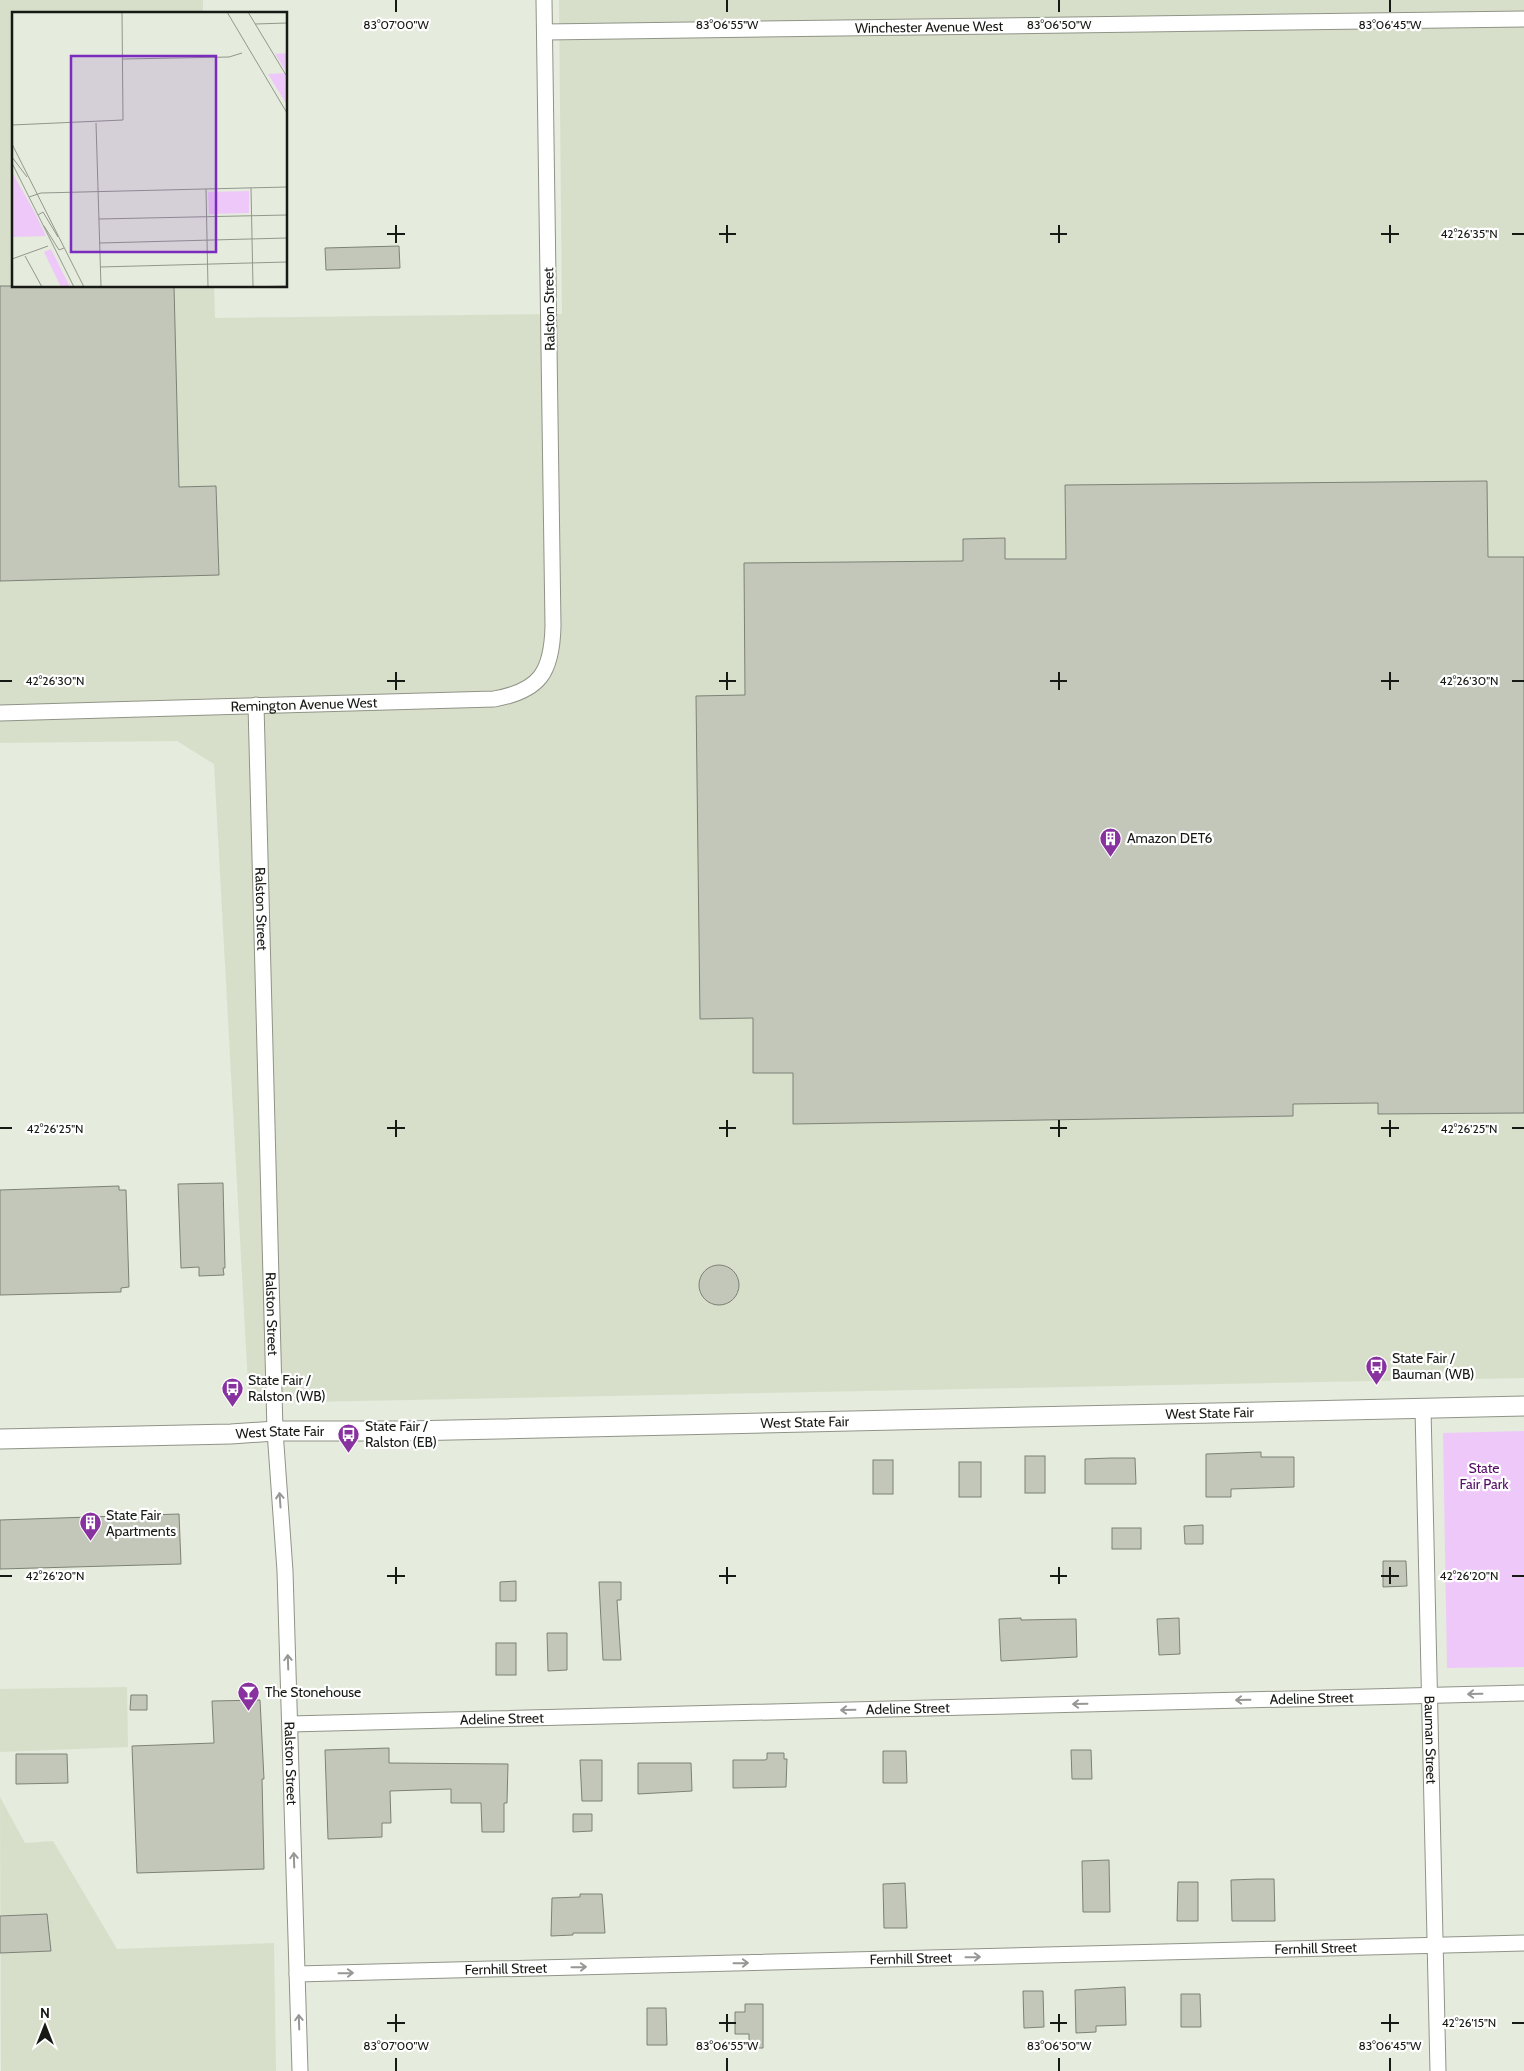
<svg xmlns="http://www.w3.org/2000/svg" width="1524" height="2071" font-family="Cabin,sans-serif">
	<rect width="100%" height="100%" fill="#e5ebdd"/>
	<g fill="#d7dfca">
		<polygon points="0,0 203,0 203,14 14,14 14,286 214,286 215,318 562,314 559,0 1524,0 1524,1378 249,1403 214,764 177,741 0,743"/>
		<polygon points="127,1687 128,1747 0,1752 0,1689"/>
		<polygon points="0,1797 25,1843 53,1841 117,1949 274,1943 276,2071 1,2071"/>
	</g>
	<polygon fill="#efc8fa" points="1524,1431 1524,1667 1447,1668 1443,1433"/>
	<g fill="#c2c7ba" stroke="#7d8276">
		<polygon points="399,246 400,268 326,270 325,248"/>
		<polygon points="0,286 174,286 179,487 216,486 219,575 0,581"/>
		<polygon points="1487,481 1488,557 1524,557 1524,1113 1378,1114 1378,1103 1293,1104 1293,1116 793,1124 793,1073 753,1073 753,1018 700,1019 696,696 745,695 744,563 963,561 963,539 1005,538 1005,559 1066,559 1065,485"/>
		<polygon points="223,1183 225,1268 223,1268 224,1275 199,1276 199,1267 181,1268 178,1184"/>
		<polygon points="119,1186 119,1190 126,1190 129,1287 121,1288 121,1292 0,1295 0,1190"/>
		<circle cx="719" cy="1285" r="20"/>
		<polygon points="1261,1452 1261,1457 1294,1457 1294,1487 1231,1489 1231,1497 1206,1497 1206,1454"/>
		<rect x="1025" y="1456" width="20" height="37"/>
		<polygon points="1111,1458 1135,1458 1136,1484 1085,1484 1085,1459"/>
		<rect x="873" y="1460" width="20" height="34"/>
		<rect x="959" y="1462" width="22" height="35"/>
		<polygon points="179,1514 181,1564 0,1569 0,1520"/>
		<polygon points="1203,1525 1203,1544 1185,1544 1184,1526"/>
		<rect x="1112" y="1528" width="29" height="21"/>
		<polygon points="1383,1561 1406,1561 1407,1586 1383,1587"/>
		<polygon points="516,1581 516,1601 500,1601 500,1582"/>
		<polygon points="599,1582 621,1582 621,1600 617,1600 621,1660 603,1660"/>
		<polygon points="1021,1618 1021,1620 1076,1619 1077,1657 1001,1661 999,1619"/>
		<polygon points="1179,1618 1180,1654 1159,1655 1157,1619"/>
		<polygon points="547,1633 567,1633 567,1670 548,1671"/>
		<rect x="496" y="1643" width="20" height="32"/>
		<polygon points="131,1695 147,1695 147,1710 130,1710"/>
		<polygon points="260,1700 264,1779 262,1779 264,1869 137,1873 132,1746 214,1743 212,1701"/>
		<polygon points="389,1748 389,1763 508,1764 507,1803 504,1803 504,1832 482,1832 481,1803 451,1803 451,1789 390,1791 391,1823 382,1823 382,1837 328,1839 325,1750"/>
		<polygon points="1071,1750 1091,1750 1092,1779 1072,1779"/>
		<polygon points="883,1751 906,1751 907,1783 883,1783"/>
		<polygon points="767,1753 784,1753 784,1759 787,1759 786,1787 733,1788 733,1760 765,1760 767,1759"/>
		<polygon points="16,1754 67,1754 68,1783 16,1784"/>
		<polygon points="580,1760 602,1760 602,1801 582,1801"/>
		<polygon points="638,1763 691,1763 692,1791 638,1794"/>
		<polygon points="573,1814 592,1814 592,1831 573,1832"/>
		<polygon points="1109,1860 1110,1912 1083,1912 1082,1861"/>
		<polygon points="1258,1879 1274,1879 1275,1921 1232,1921 1231,1880"/>
		<polygon points="1178,1882 1198,1882 1198,1921 1177,1921"/>
		<polygon points="905,1883 907,1928 884,1928 883,1884"/>
		<polygon points="580,1894 602,1894 605,1933 573,1933 573,1935 551,1936 552,1898 580,1897"/>
		<polygon points="47,1914 51,1951 0,1953 0,1916"/>
		<polygon points="1125,1987 1126,2025 1096,2026 1096,2032 1076,2033 1075,1990"/>
		<polygon points="1023,1991 1043,1991 1044,2027 1024,2028"/>
		<polygon points="1181,1994 1200,1994 1201,2027 1181,2027"/>
		<polygon points="745,2004 763,2004 763,2048 749,2048 749,2034 735,2034 735,2012 745,2012"/>
		<polygon points="647,2008 666,2008 667,2045 647,2045"/>
	</g>
	<g fill="none" stroke-linecap="round" stroke-linejoin="round">
		<defs>
			<g id="minor">
				<path id="s1" d="M545,32L1524,19"/>
				<path id="s2" d="M256,705L275,1431L285,1571L300,2071"/>
				<path id="s3" d="M0,713L494,699C540,691 552,672 553,626L544,0"/>
				<path id="s4" d="M1423,1409L1438,2071"/>
				<path id="s5" d="M290,1724L1524,1693"/>
				<path id="s6" d="M297,1974L1524,1943"/>
			</g>
			<g id="tertiary">
				<path id="s7" d="M0,1439L231,1434L275,1431H406L1524,1406"/>
			</g>
		</defs>
		<use href="#minor" stroke="#8f9487" stroke-width="17"/>
		<use href="#tertiary" stroke="#8f9487" stroke-width="21"/>
		<use href="#minor" stroke="#fff" stroke-width="15"/>
		<use href="#tertiary" stroke="#fff" stroke-width="19"/>
	</g>
	<defs><path id="oneway-shaft" d="M-6 0H5M1.5-3L5.5 0L1.5 3" fill="none" stroke-width="1.6" stroke-linecap="round" stroke-linejoin="round" transform="scale(1.25)"/></defs>
	<g stroke="#979895">
		<use href="#oneway-shaft" transform="translate(280 1500) rotate(-94)"/>
		<use href="#oneway-shaft" transform="translate(288 1662) rotate(-92)"/>
		<use href="#oneway-shaft" transform="translate(1475 1694) rotate(179)"/>
		<use href="#oneway-shaft" transform="translate(1243 1700) rotate(179)"/>
		<use href="#oneway-shaft" transform="translate(1080 1704) rotate(179)"/>
		<use href="#oneway-shaft" transform="translate(848 1710) rotate(179)"/>
		<use href="#oneway-shaft" transform="translate(294 1860) rotate(-92)"/>
		<use href="#oneway-shaft" transform="translate(973 1957) rotate(-1)"/>
		<use href="#oneway-shaft" transform="translate(741 1963) rotate(-1)"/>
		<use href="#oneway-shaft" transform="translate(579 1967) rotate(-1)"/>
		<use href="#oneway-shaft" transform="translate(346 1973) rotate(-1)"/>
		<use href="#oneway-shaft" transform="translate(299 2022) rotate(-92)"/>
	</g>
	<path fill="none" stroke="#171914" stroke-width="2" d="M396,0V12M727,0V12M1059,0V12M1390,0V12M396,225V243M727,225V243M1059,225V243M1390,225V243M387,234H405M719,234H736M1050,234H1067M1381,234H1399M1512,234H1524M396,672V690M727,672V690M1059,672V690M1390,672V690M0,681H12M387,681H405M719,681H736M1050,681H1067M1381,681H1399M1512,681H1524M396,1120V1137M727,1120V1137M1059,1120V1137M1390,1120V1137M0,1128H12M387,1128H405M719,1128H736M1050,1128H1067M1381,1128H1399M1512,1128H1524M396,1567V1584M727,1567V1584M1059,1567V1584M1390,1567V1584M0,1576H12M387,1576H405M719,1576H736M1050,1576H1067M1381,1576H1399M1512,1576H1524M396,2014V2032M727,2014V2032M1059,2014V2032M1390,2014V2032M387,2023H405M719,2023H736M1050,2023H1067M1381,2023H1399M1512,2023H1524M396,2058V2071M727,2058V2071M1059,2058V2071M1390,2058V2071"/>
	<defs>
		<symbol id="building-pin" viewBox="-11 -11 22 30"><path d="M0 17L-7.5 6A9.5 9.5 0 1 1 7.5 6Z" fill="#8832a0" stroke="#fff"/><path d="M-4-6H4V6H1V3H-1V6H-4ZM-2.5-4.3h1.7v1.8h-1.7ZM.8-4.3h1.7v1.8H.8ZM-2.5-1h1.7V.8h-1.7ZM.8-1h1.7V.8H.8Z" fill="#fff"/></symbol>
		<symbol id="bus-pin" viewBox="-11 -11 22 30"><path d="M0 17L-7.5 6A9.5 9.5 0 1 1 7.5 6Z" fill="#8832a0" stroke="#fff"/><path d="M-5-6H5V4H4V6H2V4H-2V6H-4V4H-5ZM-3.5-4V0h7V-4ZM-3.5 1.2v1.5H-2V1.2ZM2 1.2v1.5H3.5V1.2Z" fill="#fff"/></symbol>
		<symbol id="bar-pin" viewBox="-11 -11 22 30"><path d="M0 17L-7.5 6A9.5 9.5 0 1 1 7.5 6Z" fill="#8832a0" stroke="#fff"/><path d="M-6-5H6L.8 .8V4.5H3.5V6h-7V4.5H-.8V.8Z" fill="#fff"/></symbol>
	</defs>
	<g fill-rule="evenodd">
		<use href="#building-pin" x="1098" y="826" width="25" height="34"/>
		<use href="#bus-pin" x="1364" y="1354" width="25" height="34"/>
		<use href="#bus-pin" x="220" y="1376" width="25" height="34"/>
		<use href="#bus-pin" x="336" y="1422" width="25" height="34"/>
		<use href="#building-pin" x="78" y="1510" width="25" height="34"/>
		<use href="#bar-pin" x="236" y="1680" width="25" height="34"/>
	</g>
	<g text-anchor="middle" dominant-baseline="central" stroke-width="4.5" stroke-linejoin="round" paint-order="stroke">
		<g font-size="14" fill="#171914" stroke="#fff">
			<text stroke="none"><textPath href="#s1" startOffset="384">Winchester Avenue West</textPath></text>
			<text transform="translate(549 309) rotate(-91)">Ralston Street</text>
			<text stroke="none"><textPath href="#s3" startOffset="304">Remington Avenue West</textPath></text>
			<text stroke="none"><textPath href="#s2" startOffset="204">Ralston Street</textPath></text>
			<text stroke="none"><textPath href="#s2" startOffset="609">Ralston Street</textPath></text>
			<text stroke="none"><textPath href="#s7" startOffset="1210">West State Fair</textPath></text>
			<text stroke="none"><textPath href="#s7" startOffset="805">West State Fair</textPath></text>
			<text stroke="none"><textPath href="#s7" startOffset="280">West State Fair</textPath></text>
			<text stroke="none"><textPath href="#s5" startOffset="1022">Adeline Street</textPath></text>
			<text stroke="none"><textPath href="#s5" startOffset="618">Adeline Street</textPath></text>
			<text stroke="none"><textPath href="#s5" startOffset="212">Adeline Street</textPath></text>
			<text stroke="none"><textPath href="#s4" startOffset="331">Bauman Street</textPath></text>
			<text stroke="none"><textPath href="#s2" startOffset="1059">Ralston Street</textPath></text>
			<text stroke="none"><textPath href="#s6" startOffset="1019">Fernhill Street</textPath></text>
			<text stroke="none"><textPath href="#s6" startOffset="614">Fernhill Street</textPath></text>
			<text stroke="none"><textPath href="#s6" startOffset="209">Fernhill Street</textPath></text>
		</g>
		<g font-size="14" fill="#171914" stroke="#fff" text-anchor="start">
			<text x="1127" y="838">Amazon DET6</text>
			<text x="1392" y="1358">State Fair /<tspan x="1392" dy="16">Bauman (WB)</tspan></text>
			<text x="248" y="1380">State Fair /<tspan x="248" dy="16">Ralston (WB)</tspan></text>
			<text x="365" y="1426">State Fair /<tspan x="365" dy="16">Ralston (EB)</tspan></text>
			<text x="106" y="1515">State Fair<tspan x="106" dy="16">Apartments</tspan></text>
			<text x="265" y="1692">The Stonehouse</text>
		</g>
		<g font-size="14" fill="#540c65" stroke="#fff">
			<text x="1484" y="1468">State<tspan x="1484" dy="16">Fair Park</tspan></text>
		</g>
	</g>
	<g transform="translate(12 12)">
		<rect width="275" height="275" fill="#e5ebdd"/>
		<path d="M275,41V93L256,62L275,61L263,42ZM0,160L23,201L34,224L0,225ZM237,179V201L197,202L196,180ZM39,237L58,275H49L32,240Z" fill="#efc8fa"/>
		<path fill="none" stroke="#93978d" stroke-width="1" d="M215,0L275,101M236,0L274,63M243,12L275,11M111,47L217,45L230,41M84,111L89,275M0,113L111,108L110,0M0,132L72,275M0,145L15,165M0,151L62,275M239,176L241,275M194,177L196,275M17,185L29,181L275,175M26,203L31,200L46,225M87,207L275,203M32,214L47,238L52,236M88,231L275,226M13,244L30,275M0,247L36,234M88,255L275,250M237,275L275,274"/>
		<path fill="#7b2cbf" fill-opacity="0.15" stroke="#7b2cbf" stroke-width="2.5" d="M59,44H204V240H59Z"/>
		<rect width="275" height="275" fill="none" stroke="#171914" stroke-width="2.5"/>
	</g>
	<g font-size="12" text-anchor="middle" fill="#171914" stroke="#fff" stroke-width="4.5" stroke-linejoin="round" paint-order="stroke">
		<text x="396" y="29">83°07'00"W</text>
		<text x="727" y="29">83°06'55"W</text>
		<text x="1059" y="29">83°06'50"W</text>
		<text x="1390" y="29">83°06'45"W</text>
		<text x="1469" y="238">42°26'35"N</text>
		<text x="55" y="685">42°26'30"N</text>
		<text x="1469" y="685">42°26'30"N</text>
		<text x="55" y="1133">42°26'25"N</text>
		<text x="1469" y="1133">42°26'25"N</text>
		<text x="55" y="1580">42°26'20"N</text>
		<text x="1469" y="1580">42°26'20"N</text>
		<text x="1469" y="2027">42°26'15"N</text>
		<text x="396" y="2050">83°07'00"W</text>
		<text x="727" y="2050">83°06'55"W</text>
		<text x="1059" y="2050">83°06'50"W</text>
		<text x="1390" y="2050">83°06'45"W</text>
	</g>
	<g transform="translate(45 2026)" stroke="#ffffff" stroke-width="4" paint-order="stroke">
	<path d="M0-4L9 19L0 12L-9 19Z" fill="#171914"/>
	<text y="-8" font-size="14" font-weight="bold" text-anchor="middle" fill="#171914">N</text>
	</g>
</svg>
